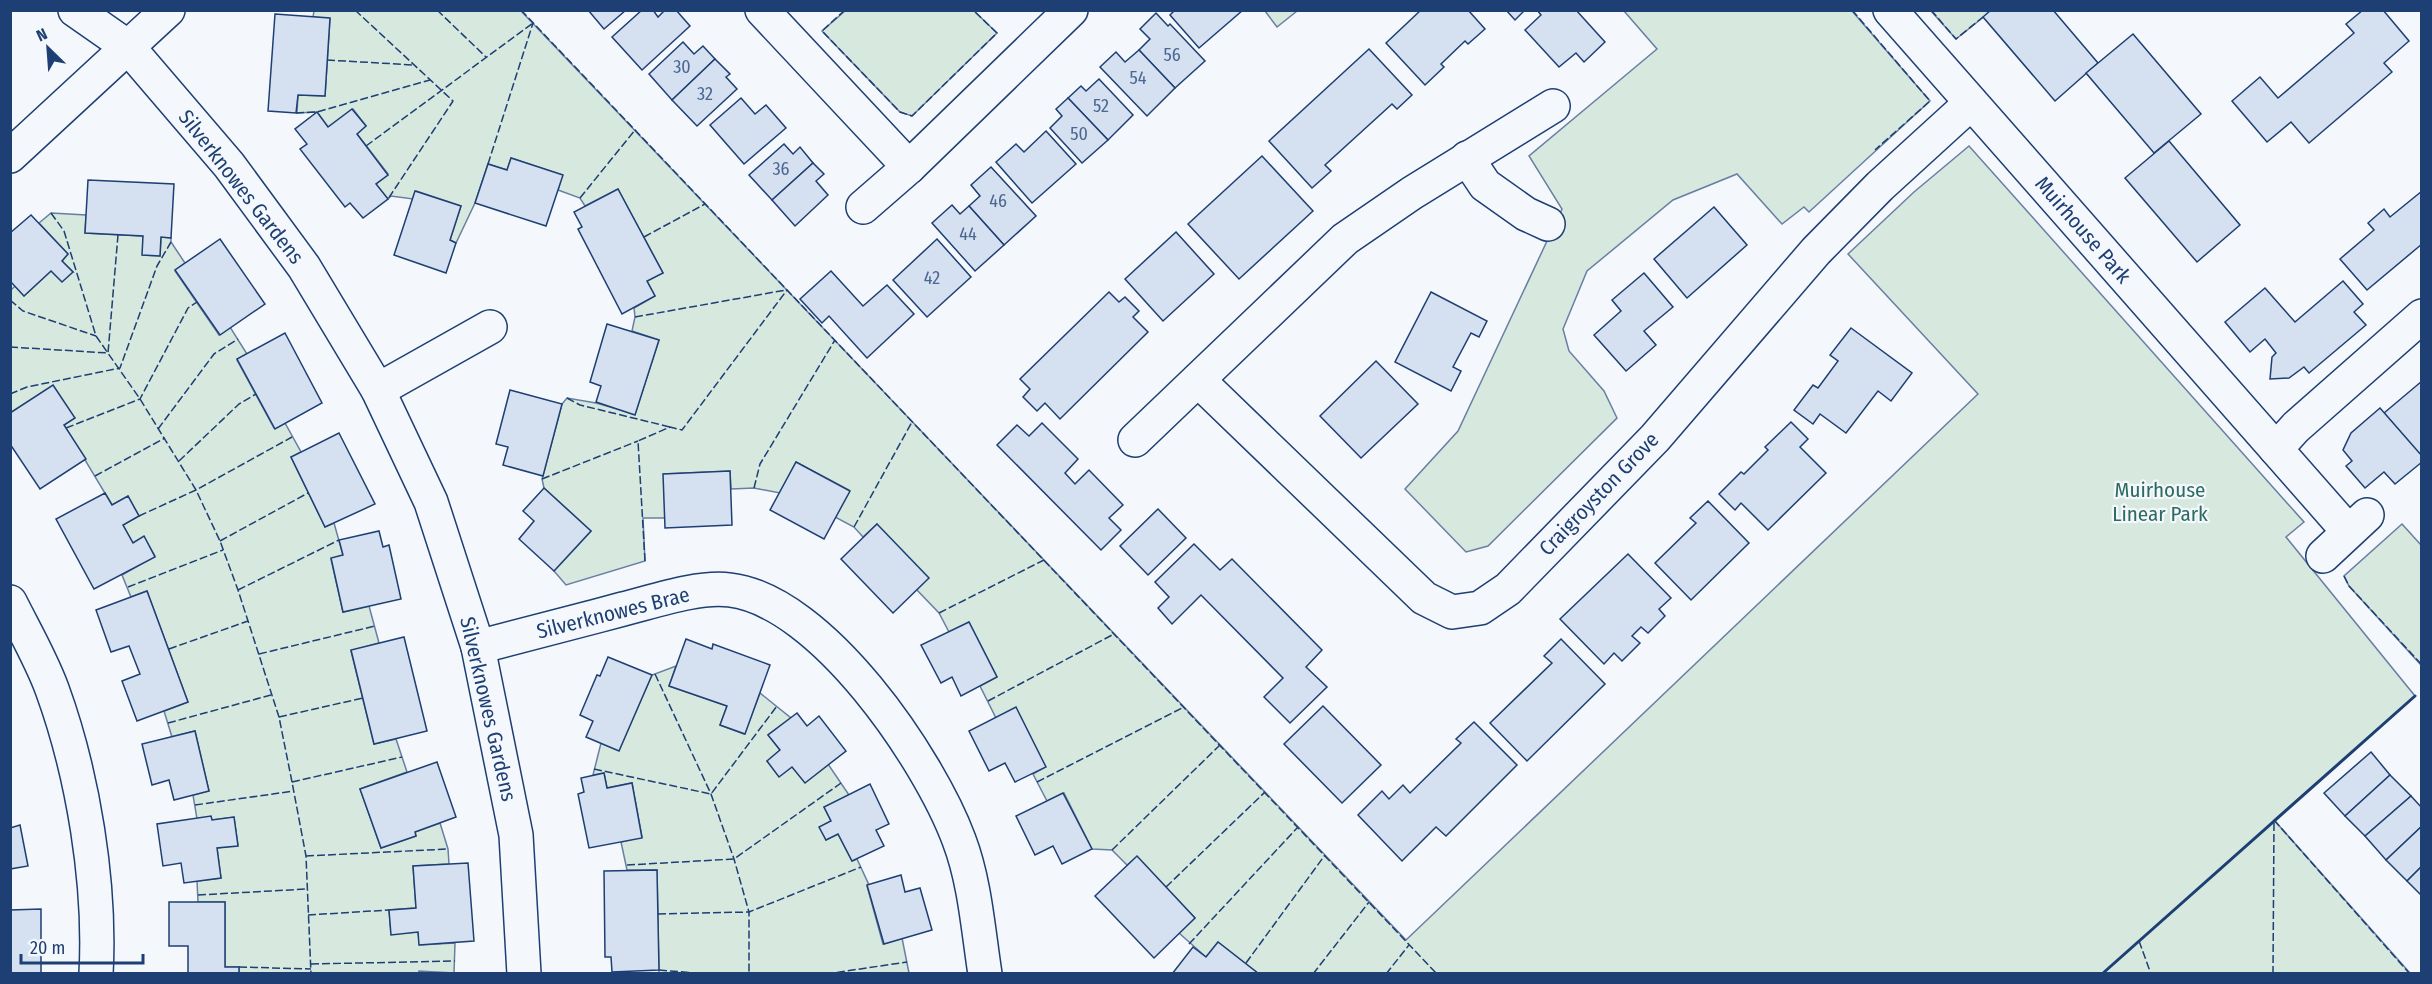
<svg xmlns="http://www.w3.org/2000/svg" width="2432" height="984" font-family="'Fira Sans Condensed',sans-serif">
	<rect width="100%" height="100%" fill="#f4f7fb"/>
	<g fill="#d7e8df" stroke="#687fa3" stroke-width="1.5">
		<polygon points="973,10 997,33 912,116 900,112 822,31 845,11"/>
		<polygon points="314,11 521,11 1406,940 1978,394 1848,254 1914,192 1969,146 2304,522 2286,537 2415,696 2274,820 2410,973 1259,974 1218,942 1206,957 1179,933 1195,918 1137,857 1127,865 1112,850 1092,849 1064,793 1047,801 1033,774 1045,767 996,718 980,686 997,677 969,622 949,632 939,613 917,590 877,524 863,537 854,527 835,517 849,490 796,462 780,493 754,488 731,489 730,471 664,474 665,518 643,518 645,561 566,585 554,571 591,531 544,488 542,479 562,404 567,398 596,403 635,414 659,340 632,331 635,317 634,308 655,296 647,281 663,273 618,189 585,206 580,198 558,190 562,175 511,158 507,170 488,164 475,203 456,243 450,240 461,206 416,191 413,199 391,196 388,199 376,184 388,174 357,134 366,126 353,109 328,127 317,112 297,113 298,95 325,96 330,19 313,17"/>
		<polygon points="1265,11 1297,11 1277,27"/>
		<polygon points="1624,11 1852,11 1930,101 1809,212 1804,207 1782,224 1737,174 1673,200 1587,271 1563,329 1569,351 1604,391 1617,418 1488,546 1466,552 1405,489 1458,431 1562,209 1529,156 1657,49"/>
		<polygon points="1931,11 1991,11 1956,39"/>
		<polygon points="51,213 86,215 85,233 143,236 143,255 160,256 161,237 171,238 171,242 185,263 175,271 219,335 230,327 247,354 237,360 274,428 285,423 301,452 291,457 325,527 334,523 343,555 331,559 343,612 369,606 379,643 351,651 374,744 396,739 407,772 360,789 381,848 416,836 415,832 440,823 448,849 449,864 413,866 416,908 389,910 391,934 418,932 420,945 455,943 454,973 419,971 418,974 239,974 239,967 225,967 225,902 198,902 197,881 221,878 217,848 238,845 234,817 212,820 211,817 197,819 193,795 209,791 195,731 172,737 164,711 188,702 147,591 131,597 122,575 155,556 144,537 133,543 123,525 139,516 128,496 112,505 64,425 74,418 11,413 11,290 15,286 24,296 51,271 73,272 62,261 68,254 39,223"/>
		<polygon points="2402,524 2421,545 2421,665 2349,586 2344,576"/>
		<polygon points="676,666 669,686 727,706 720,725 744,734 760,693 791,718 768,735 780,750 767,761 779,776 792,767 828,764 849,795 824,807 831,821 820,827 826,840 838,834 852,861 857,859 869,885 867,886 883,944 902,938 909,973 659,973 657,870 627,870 621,842 642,837 632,783 607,788 604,773 593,775 601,743 619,750 652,675"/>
	</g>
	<g fill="#d5e0f0" stroke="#1d3f73" stroke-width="1.5">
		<polygon points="588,10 626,10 604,29"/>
		<polygon points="642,10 653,10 658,17 665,10 676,10 690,26 642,70 612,37"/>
		<polygon points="1175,10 1243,10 1199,48 1170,15"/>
		<polygon points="1421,10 1468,10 1485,29 1468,44 1465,41 1441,64 1444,67 1425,85 1386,43"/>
		<polygon points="1506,10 1525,10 1515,20"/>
		<polygon points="1537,10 1576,10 1605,42 1584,62 1576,53 1559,67 1525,30 1541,15"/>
		<polygon points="1991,10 2053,10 2098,63 2055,101 1983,17"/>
		<polygon points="2363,10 2383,10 2409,41 2384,63 2392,72 2309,143 2291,122 2267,142 2232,101 2260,77 2278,98 2354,33 2346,24"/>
		<polygon points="1156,13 1168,26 1170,24 1205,61 1175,88 1139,50 1150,39 1140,29"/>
		<polygon points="275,14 330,18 325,96 298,95 296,113 268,111"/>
		<polygon points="2133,34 2201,114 2154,153 2086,73"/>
		<polygon points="683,42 694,54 703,46 715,59 672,100 649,74"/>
		<polygon points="1369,49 1412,95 1397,109 1392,104 1325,165 1331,171 1312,188 1269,141"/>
		<polygon points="1139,50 1175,88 1147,116 1100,67 1116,52 1125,62"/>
		<polygon points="715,59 730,74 726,77 737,89 697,126 672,100"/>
		<polygon points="1099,79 1133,115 1108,140 1068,98 1081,86 1086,91"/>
		<polygon points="741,98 755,114 766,105 786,128 744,164 710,125"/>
		<polygon points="1068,98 1108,140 1082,163 1050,128 1062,116 1056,109"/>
		<polygon points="352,109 366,126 357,134 388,175 376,184 388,199 363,218 350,203 345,207 300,149 307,144 295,129 317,112 328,127"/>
		<polygon points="1046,131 1076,164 1032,203 996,162 1016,144 1024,152"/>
		<polygon points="2169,141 2240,225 2197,262 2125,178"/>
		<polygon points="784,144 793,154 800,147 813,163 772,200 749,175"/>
		<polygon points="1262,156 1313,211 1239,279 1188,224"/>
		<polygon points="511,158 563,175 546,226 475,203 488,164 507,170"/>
		<polygon points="813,163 824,174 816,181 828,195 795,226 772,200"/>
		<polygon points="991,167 1036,216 1004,245 969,206 980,196 971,185"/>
		<polygon points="88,180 174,184 171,238 161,237 160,256 142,255 143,236 85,233"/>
		<polygon points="618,189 663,273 647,281 655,296 622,314 578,229 582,227 574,212"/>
		<polygon points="415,191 461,206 450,240 456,243 446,273 394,255"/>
		<polygon points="2422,191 2422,244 2367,290 2340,259 2374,230 2368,223 2384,209 2390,217"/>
		<polygon points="952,205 960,214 969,206 1004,245 975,271 932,223"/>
		<polygon points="1714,207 1747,245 1687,298 1654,259"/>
		<polygon points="31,215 68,254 62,261 73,272 62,282 51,271 24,296 10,281 10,233"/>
		<polygon points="1176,232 1214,274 1163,321 1125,279"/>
		<polygon points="220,239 265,304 220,335 175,270"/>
		<polygon points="937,239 971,277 927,317 893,280"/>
		<polygon points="831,271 863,306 887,285 914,314 867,358 829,316 822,323 800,299"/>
		<polygon points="1644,273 1673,307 1644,331 1656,345 1626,371 1594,335 1621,311 1612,300"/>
		<polygon points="2343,281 2363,304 2354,312 2366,325 2309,373 2304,367 2289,378 2270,379 2272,357 2276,353 2265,339 2250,352 2225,322 2265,288 2295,322"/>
		<polygon points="1109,292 1119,302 1125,297 1139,311 1133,317 1148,332 1060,419 1045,403 1037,411 1023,397 1030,389 1020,379"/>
		<polygon points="1431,292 1487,321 1479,337 1471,333 1453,367 1461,371 1451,391 1395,362"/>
		<polygon points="607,324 659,340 635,415 596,402 601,386 590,382"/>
		<polygon points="1851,328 1912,373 1891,401 1878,391 1846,433 1820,414 1813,424 1794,410 1813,385 1818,388 1838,361 1830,355"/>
		<polygon points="285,333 322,403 275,429 237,359"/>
		<polygon points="1376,361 1418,404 1361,458 1320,416"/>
		<polygon points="2422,381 2422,455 2421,456 2384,413"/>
		<polygon points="53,385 75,418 64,425 86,459 40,489 10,444 10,413"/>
		<polygon points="510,390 562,404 543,476 503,465 508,447 496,444"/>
		<polygon points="2380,408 2422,456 2422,462 2395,484 2384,472 2365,488 2346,466 2352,461 2343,450 2351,433"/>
		<polygon points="1791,422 1808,439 1800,447 1826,473 1768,530 1741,503 1735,510 1719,494 1741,472 1744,474 1768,450 1765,447"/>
		<polygon points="1042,423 1078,459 1065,473 1075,484 1089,470 1123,505 1109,518 1121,530 1101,550 997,445 1017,425 1029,436"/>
		<polygon points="339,433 375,504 325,527 291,457"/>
		<polygon points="796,462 850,491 824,539 770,510"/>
		<polygon points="730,471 732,525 665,528 663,474"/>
		<polygon points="544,488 591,531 554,571 519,539 534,521 523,511"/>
		<polygon points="105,493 112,505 128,496 139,516 123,525 133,543 144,536 155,557 94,589 56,519"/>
		<polygon points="1708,501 1749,543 1691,600 1655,563 1696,523 1690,518"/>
		<polygon points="1158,509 1186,538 1148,575 1120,546"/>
		<polygon points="877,524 929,578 893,613 841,559"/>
		<polygon points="379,531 383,547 389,545 401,599 343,612 331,558 343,555 339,540"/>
		<polygon points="1194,544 1220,570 1232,559 1322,650 1306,667 1327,687 1290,723 1264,697 1283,678 1201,595 1172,624 1158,608 1169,597 1155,582"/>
		<polygon points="1628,554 1671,598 1659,609 1665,616 1648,633 1641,627 1632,636 1640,643 1622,661 1614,653 1604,664 1560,619"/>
		<polygon points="147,591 188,702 137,721 122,681 140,674 129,646 111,652 96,610"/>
		<polygon points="969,622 997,677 961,696 952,677 941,683 921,645"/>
		<polygon points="404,637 427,731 374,744 351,650"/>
		<polygon points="686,639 712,649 713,644 770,665 745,734 720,725 727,706 669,686"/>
		<polygon points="1561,639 1605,684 1527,761 1490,723 1552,663 1544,656"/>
		<polygon points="608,657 652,675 619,751 586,737 593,721 580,715 597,675 600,676"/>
		<polygon points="1323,706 1381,765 1342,803 1284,744"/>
		<polygon points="1016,707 1046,767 1015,782 1005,763 989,771 969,731"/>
		<polygon points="797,713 807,726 819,716 846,751 805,783 792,767 779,777 767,761 780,750 768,735"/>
		<polygon points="1474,722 1517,765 1446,836 1436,827 1402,861 1358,815 1382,791 1389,799 1403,785 1410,793 1461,743 1456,739"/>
		<polygon points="195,731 209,791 174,800 169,780 152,785 142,744"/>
		<polygon points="2371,752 2390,775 2345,816 2324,793"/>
		<polygon points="437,762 456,817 415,832 416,836 381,848 360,789"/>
		<polygon points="604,773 607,788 632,783 642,838 589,848 578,794 584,792 581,778"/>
		<polygon points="2390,775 2411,796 2365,836 2345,816"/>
		<polygon points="870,784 889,824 876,830 884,846 852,861 838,834 826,840 819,827 831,821 824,807"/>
		<polygon points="1063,793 1092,849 1062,864 1053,846 1035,855 1016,816"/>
		<polygon points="2411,796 2422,808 2422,826 2386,860 2365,836"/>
		<polygon points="211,816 212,820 234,817 238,846 217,848 221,878 184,883 181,863 163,866 157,824"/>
		<polygon points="20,825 28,866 10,869 10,828"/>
		<polygon points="2422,826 2422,866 2407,881 2386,860"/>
		<polygon points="1137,856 1195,918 1154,958 1095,896"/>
		<polygon points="468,863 474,941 419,945 418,932 391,935 389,910 416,908 413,866"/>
		<polygon points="2422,866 2422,896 2407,881"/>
		<polygon points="657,870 659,970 612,972 611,957 605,957 604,871"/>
		<polygon points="901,875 905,892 920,888 932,930 884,944 867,885"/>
		<polygon points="169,902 225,902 225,967 239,967 239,974 188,974 188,946 169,946"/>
		<polygon points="41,909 41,974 10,974 10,910"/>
		<polygon points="1218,942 1259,974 1172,974 1193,947 1206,957"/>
	</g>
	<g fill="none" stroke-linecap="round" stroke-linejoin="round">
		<defs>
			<g id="minor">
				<polyline points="75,10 128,47 229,165 304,267 378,390 431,502 478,647 516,835 524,974"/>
				<polyline points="762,10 909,167 1071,10"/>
				<polyline points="1890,10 2348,531"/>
				<polyline points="10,156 168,10"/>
				<polyline points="1467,158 1485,185 1526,214 1548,224"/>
				<polyline points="863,207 909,167"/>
				<polyline points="1198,380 1424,598 1452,612 1480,608 1508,589 1655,438 1816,251 1880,186 1971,103"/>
				<polyline points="378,390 490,327"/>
				<polyline points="1135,440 1345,239 1412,193 1553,106"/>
				<polyline points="2276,449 2296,427 2422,316"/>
				<polyline points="2323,556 2367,515"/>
				<path d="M10,602C24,630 41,659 52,689C83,774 101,883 96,974"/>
				<path d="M478,647C527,634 575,622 623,609C655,601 698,586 730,590C822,601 929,759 959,840C975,882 978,929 985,974"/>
			</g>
		</defs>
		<use href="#minor" stroke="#1d3f73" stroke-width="36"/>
		<use href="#minor" stroke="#f4f7fb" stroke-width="33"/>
		<g stroke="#1d3f73" stroke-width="1.5" stroke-dasharray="8 3" stroke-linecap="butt">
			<polyline points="355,10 453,101 388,199"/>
			<polyline points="437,10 486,57"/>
			<polyline points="521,10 1437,974"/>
			<polyline points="845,10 822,31 900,112 912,116 997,33 973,10"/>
			<polyline points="1852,10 1930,101 1875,150"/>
			<polyline points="1931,10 1956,39 1983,17"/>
			<polyline points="327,60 414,65"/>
			<polyline points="296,113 317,112 430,80"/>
			<polyline points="366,146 533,23"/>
			<polyline points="488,164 533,23"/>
			<polyline points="580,198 635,130"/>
			<polyline points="51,213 64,231 96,336 140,399 196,490 220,541 238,590 279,717 292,782 306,856 311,974"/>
			<polyline points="644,237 705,204"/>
			<polyline points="10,300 23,311 96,336"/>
			<polyline points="635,317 786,290"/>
			<polyline points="10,347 108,353 118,235"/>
			<polyline points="10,394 27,387 120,368 157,266 171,242"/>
			<polyline points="567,398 580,405 670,427"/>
			<polyline points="66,428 140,399 188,308 197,302"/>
			<polyline points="158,429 214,354 238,339"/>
			<polyline points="179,461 239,404 256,394"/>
			<polyline points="95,476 165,438"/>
			<polyline points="542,479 638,441"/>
			<polyline points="754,488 760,464 835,340"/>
			<polyline points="139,516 196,490 292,437"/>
			<polyline points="854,527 912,422"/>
			<polyline points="220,541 308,493"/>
			<polyline points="645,561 638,441 670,427 682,430 787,290"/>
			<polyline points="2344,576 2349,586 2422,665"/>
			<polyline points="128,587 223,550"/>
			<polyline points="238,590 339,540"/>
			<polyline points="939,613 1044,560"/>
			<polyline points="169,649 248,621"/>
			<polyline points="259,654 375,626"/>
			<polyline points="655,674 711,794 734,859 749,912 749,974"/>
			<polyline points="988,701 1114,634"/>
			<polyline points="279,717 363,698"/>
			<polyline points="168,723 271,695"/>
			<polyline points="594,769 711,794 777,706"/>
			<polyline points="292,782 402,757"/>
			<polyline points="1037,782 1184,707"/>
			<polyline points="195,805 294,791"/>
			<polyline points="2274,820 2410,974"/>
			<polyline points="1112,850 1220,745"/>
			<polyline points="306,856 448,849"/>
			<polyline points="627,865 734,859 841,783"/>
			<polyline points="1166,887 1265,792"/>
			<polyline points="198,895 307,889"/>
			<polyline points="658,914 749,912 861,867"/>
			<polyline points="308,915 389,910"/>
			<polyline points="2139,941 2151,974"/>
			<polyline points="1189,944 1298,827"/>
			<polyline points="1246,963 1325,855"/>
			<polyline points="311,964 455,961"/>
			<polyline points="239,967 311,969"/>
			<polyline points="659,970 708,974"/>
			<polyline points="826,974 907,962"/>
			<polyline points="1313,974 1369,902"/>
			<polyline points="1386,974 1409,945"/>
			<polyline points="2273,974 2274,820"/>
		</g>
		<polyline stroke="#1d3f73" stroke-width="3" points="2102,974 2415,696"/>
	</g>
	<g text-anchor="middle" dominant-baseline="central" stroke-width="4.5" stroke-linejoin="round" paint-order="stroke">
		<g font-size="18" fill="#4b6792">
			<text x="1172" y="55">56</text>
			<text x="682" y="67">30</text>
			<text x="1138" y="78">54</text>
			<text x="705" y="94">32</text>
			<text x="1101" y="106">52</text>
			<text x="1079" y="134">50</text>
			<text x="781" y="169">36</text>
			<text x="998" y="201">46</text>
			<text x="968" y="234">44</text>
			<text x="932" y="278">42</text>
		</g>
		<g font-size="21" fill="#1d3f73" stroke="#f4f7fb">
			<text transform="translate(241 187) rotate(52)">Silverknowes Gardens</text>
			<text transform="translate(2083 230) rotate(49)">Muirhouse Park</text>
			<text transform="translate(1599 494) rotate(-46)">Craigroyston Grove</text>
			<text transform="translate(613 613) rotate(-14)">Silverknowes Brae</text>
			<text transform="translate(488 709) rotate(77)">Silverknowes Gardens</text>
		</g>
		<g font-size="21" fill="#2c6c60" stroke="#f4f7fb">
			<text x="2160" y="490">Muirhouse<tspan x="2160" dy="24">Linear Park</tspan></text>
		</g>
	</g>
	<rect width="2432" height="984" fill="none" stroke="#1d3f73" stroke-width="24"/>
	<g transform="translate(48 48) rotate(335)" stroke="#f4f7fb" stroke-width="4.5" paint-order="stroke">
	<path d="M0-4.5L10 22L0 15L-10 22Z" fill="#1d3f73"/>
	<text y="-9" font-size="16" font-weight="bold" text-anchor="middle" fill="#1d3f73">N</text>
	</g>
	<path d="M21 954v9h122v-9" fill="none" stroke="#1d3f73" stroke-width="3"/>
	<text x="30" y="954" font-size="18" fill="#1d3f73" stroke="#f4f7fb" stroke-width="4.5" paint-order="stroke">20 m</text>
</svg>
